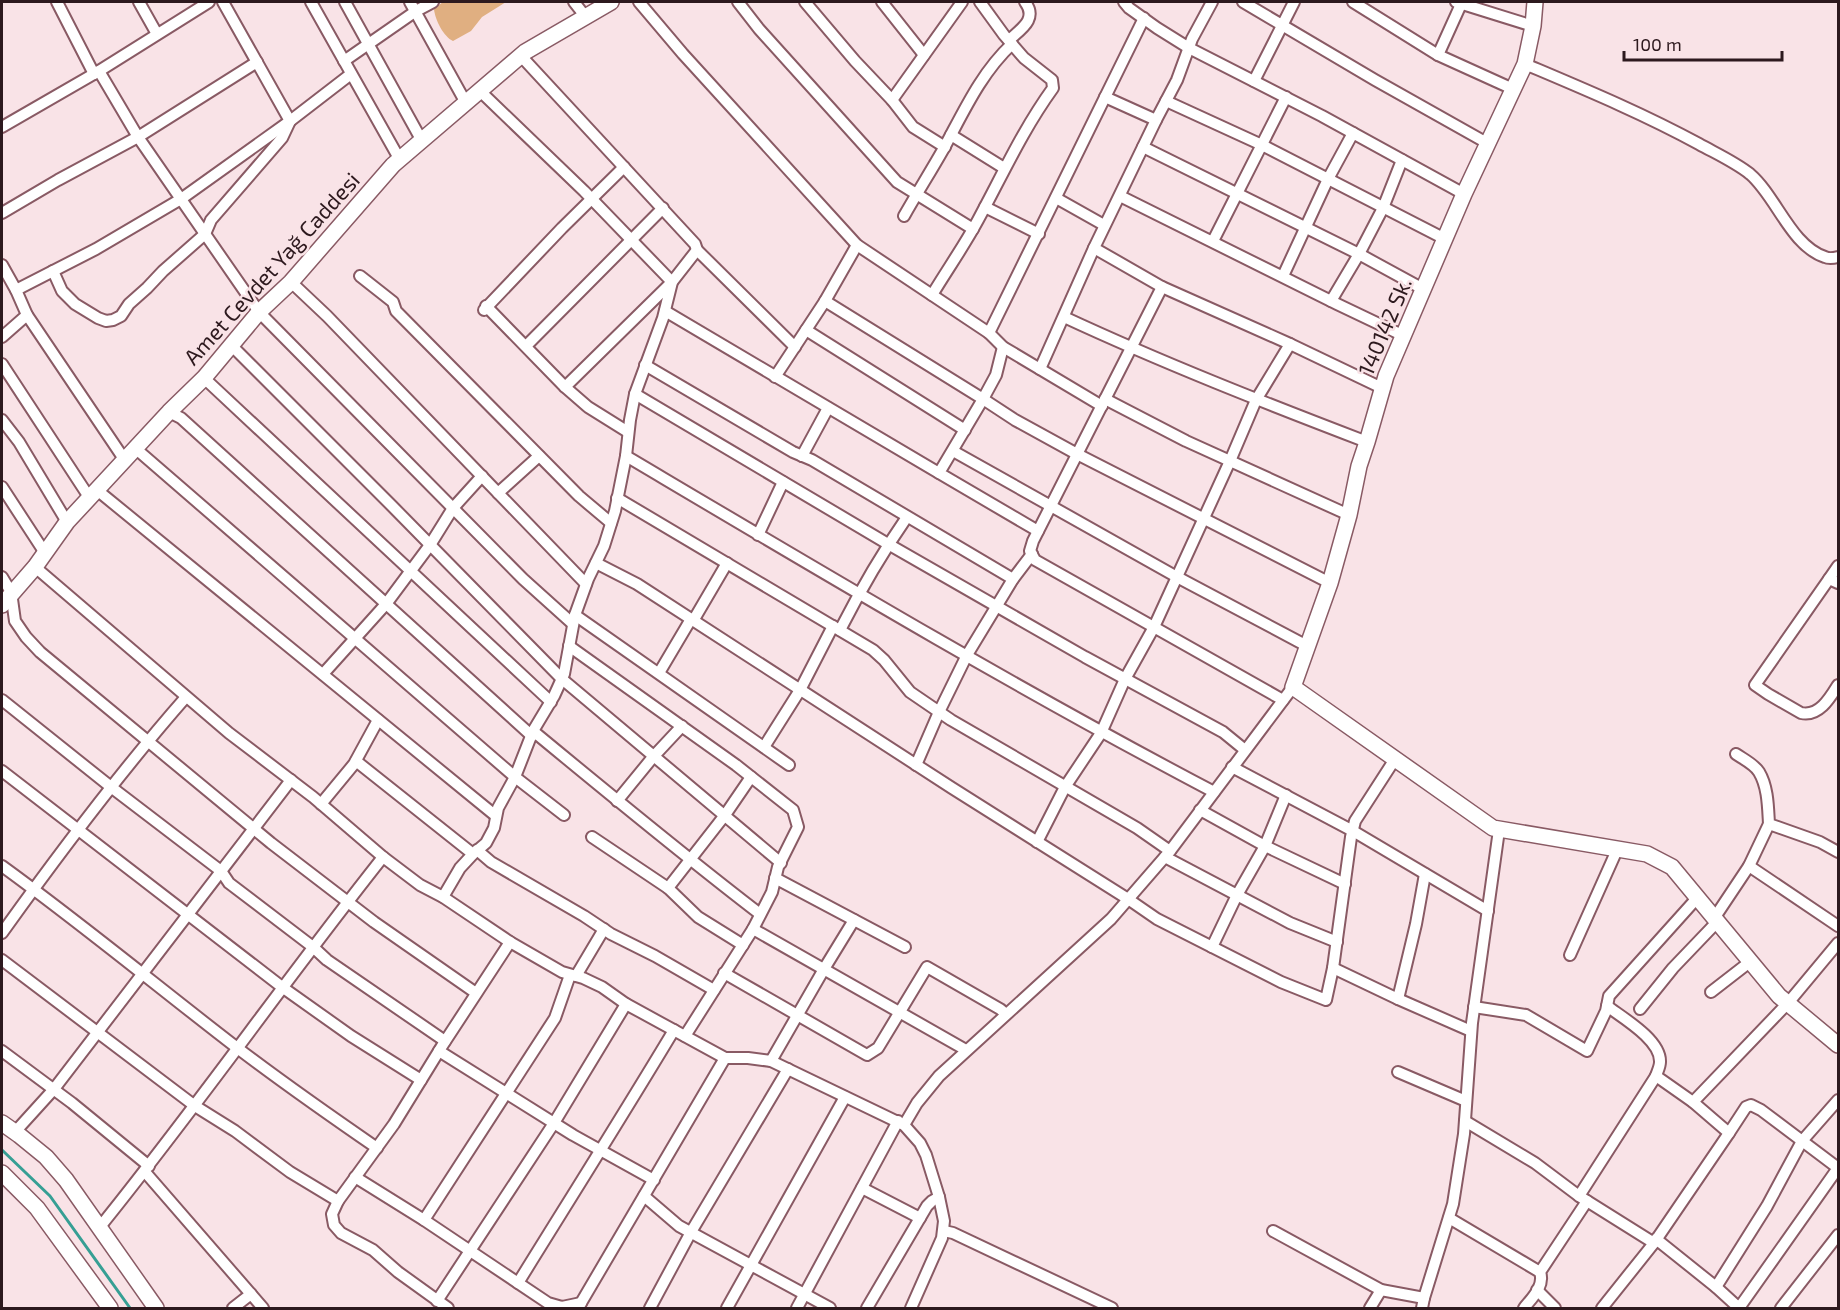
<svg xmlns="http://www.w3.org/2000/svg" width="1840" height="1310" font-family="'Exo 2',sans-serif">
	<rect width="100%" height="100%" fill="#f9e3e7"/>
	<path fill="#e0af81" d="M443,2H506L482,17L471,31L453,41C444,37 435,20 434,9Z"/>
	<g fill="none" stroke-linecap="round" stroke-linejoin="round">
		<polyline stroke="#369f94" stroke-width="3" points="2,1150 50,1196 130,1308"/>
		<defs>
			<g id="street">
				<polyline points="57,2 94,74"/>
				<polyline points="139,2 157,34"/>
				<polyline points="311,2 400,160"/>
				<polyline points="345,2 422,141"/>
				<polyline points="410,2 466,103"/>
				<polyline points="574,2 585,16"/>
				<polyline points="639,2 683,54 857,245 989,333 1003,347 1102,406"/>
				<polyline points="738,2 759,29 897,182 973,229"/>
				<polyline points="805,2 855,61 892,100 913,127 945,147"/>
				<polyline points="882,2 924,55"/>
				<polyline points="1124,2 1129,8 1157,28 1189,48 1322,116 1464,194"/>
				<polyline points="1212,2 1192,39 1177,80 1156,120 1094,248 1162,287 1290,344 1382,388"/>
				<polyline points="1243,2 1375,80 1487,143"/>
				<polyline points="1353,2 1438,55 1513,89"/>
				<polyline points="1456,2 1533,26"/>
				<path d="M1009,40C1021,29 1038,19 1025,2"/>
				<polyline points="1438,55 1462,2"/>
				<polyline points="521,56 695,244 697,250 795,347"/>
				<polyline points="344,61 416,11 433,2"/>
				<path d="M1525,64C1584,89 1642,113 1699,144C1715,153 1735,162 1750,174C1776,196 1791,246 1825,257C1829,259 1834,258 1838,257"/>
				<polyline points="99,71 209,2"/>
				<polyline points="1254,81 1294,2"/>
				<polyline points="480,91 584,191 672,282 565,387"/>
				<polyline points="1105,97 1156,120"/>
				<polyline points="892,100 962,2"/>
				<polyline points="1166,101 1262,145 1445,239"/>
				<polyline points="2,127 99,71 138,137 259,312 523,579 573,624"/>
				<polyline points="951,135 1004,168"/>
				<polyline points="1143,147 1359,254 1423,289"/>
				<polyline points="1120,196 1337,304 1402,335"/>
				<polyline points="1056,198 1104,225"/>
				<polyline points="985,207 1039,234"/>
				<polyline points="2,213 58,180 138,137 257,62"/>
				<path d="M904,216C917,193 931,171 944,148C964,111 981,73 1012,44"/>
				<polyline points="1213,241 1286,97"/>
				<polyline points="2,265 16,290 27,315 2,337"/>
				<polyline points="53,271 62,291 75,304 98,318 106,321 113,320 121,316 129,304 147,288 163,271 205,234 211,220 282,138 290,121 223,2"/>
				<polyline points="360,276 393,302 396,311 579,496 611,523"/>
				<polyline points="1283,276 1328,179 1353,133"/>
				<polyline points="291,282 327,316 586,584"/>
				<polyline points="1162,287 1033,541 1030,551 1035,560 1283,700"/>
				<polyline points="16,290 96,249 181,199 290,121 351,74"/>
				<path d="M932,295C947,270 964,246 978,220C1003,174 1022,131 1053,88L1052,80L1024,58L1004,35L980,2"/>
				<polyline points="825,301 983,399 1015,420 1077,454 1330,583"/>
				<polyline points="1331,301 1359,254 1383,208 1402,160"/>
				<polyline points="486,306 565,387 588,407 628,432"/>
				<polyline points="484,310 562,228 624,167"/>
				<polyline points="665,311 939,473"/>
				<polyline points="27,315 124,459"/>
				<path d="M1064,317C1163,363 1265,403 1367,442"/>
				<polyline points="806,330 965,430"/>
				<polyline points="989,333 1144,18"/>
				<polyline points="231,345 392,506 562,679 781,863"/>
				<polyline points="526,346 663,208"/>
				<polyline points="1003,347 996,375 983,399 939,473 1038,531"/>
				<polyline points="2,364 89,497"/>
				<polyline points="645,365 793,452 812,460 1013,579 1032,554"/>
				<polyline points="1040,369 1094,248"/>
				<polyline points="775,377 825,301 857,245"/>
				<polyline points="204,378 551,702"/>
				<polyline points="635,394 888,544 1085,657 1223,732 1245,750"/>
				<polyline points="1105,399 1186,441 1349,515"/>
				<polyline points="169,412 181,418 532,736"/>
				<polyline points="2,420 19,442 67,522"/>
				<polyline points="135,448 515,777 564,815"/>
				<polyline points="953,451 1177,577 1307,646"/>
				<path d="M626,456C820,571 1014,687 1214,792"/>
				<polyline points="802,456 828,408"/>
				<polyline points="2,487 45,553"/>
				<polyline points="97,490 496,816"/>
				<polyline points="498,493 539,456"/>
				<polyline points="617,498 873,650 884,660 910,692 951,720 1137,828 1170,851"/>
				<polyline points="758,535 783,482"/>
				<polyline points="596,563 637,584 952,788 1128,899 1157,919 1281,982 1326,1000 1333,968 1351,837 1355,821 1395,759"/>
				<polyline points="1838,566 1829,579 1838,583"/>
				<polyline points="35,567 229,733 313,797 383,857 420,885 443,897 510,942 562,972 583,978 602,987 626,1004 725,1058 748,1058 771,1061 904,1125 920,1143 926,1155 939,1197 944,1221 942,1238 911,1308"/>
				<polyline points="2,577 11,592 15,621 26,637 40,652 271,843 374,922 476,993"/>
				<path d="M1829,579L1755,685L1768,694L1801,713C1819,717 1830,698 1838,685"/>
				<polyline points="575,615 789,765"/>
				<polyline points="693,621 727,563"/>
				<path d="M840,630C860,591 882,553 907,517"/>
				<polyline points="569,646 736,765 793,810 798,827 778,867 772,892 753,929 685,1036"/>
				<polyline points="659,673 691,619"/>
				<polyline points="323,674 386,604 430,545 453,508 482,476"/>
				<polyline points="2,700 111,787 221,871 229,883 313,947 327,960 445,1041"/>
				<path d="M533,731C608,793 683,855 760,914"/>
				<polyline points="764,747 800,690 833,626"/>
				<path d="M1736,754C1743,759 1754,764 1759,772C1768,787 1768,807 1769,824L1820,842L1838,852"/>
				<polyline points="356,761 473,854"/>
				<polyline points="916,765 939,712 967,655 1013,579"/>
				<polyline points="1232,767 1353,831 1488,911"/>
				<polyline points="2,771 282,987 351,1036 421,1080"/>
				<polyline points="617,801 653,757 682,726"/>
				<polyline points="321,804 354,764 378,720"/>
				<polyline points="1200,810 1265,846 1345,884"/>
				<polyline points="592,837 668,888 698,917 743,945"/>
				<polyline points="1037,842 1065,787 1101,733 1125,679 1154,627 1230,461 1256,400 1290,344"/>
				<polyline points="477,850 491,862 584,916 611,934 655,956 714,990"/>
				<polyline points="1165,857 1290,923 1337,942"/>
				<path d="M2,866C82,924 158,987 236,1047C282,1082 329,1115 377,1148"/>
				<polyline points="1749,866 1838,926"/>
				<polyline points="775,878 905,947"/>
				<polyline points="668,888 725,815 751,777"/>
				<polyline points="443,897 460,868 473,854 486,843 494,828 498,808 515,777 533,731 554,696 564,674 575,615 588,579 604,546 615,511 626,456 630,420 635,394 663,318 672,282 697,250"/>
				<polyline points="1715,917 1749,866 1769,824"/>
				<polyline points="753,929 966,1050"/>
				<path d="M2,933C60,852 120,772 186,697"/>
				<polyline points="1212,947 1237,895 1265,846 1286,795"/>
				<polyline points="1570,955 1617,850"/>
				<polyline points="2,960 195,1106 235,1131 290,1172 338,1201 394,1124 442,1046 510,942"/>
				<polyline points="1333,968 1398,999 1416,924 1425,874"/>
				<polyline points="724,973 867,1055 878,1048 927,967 1000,1009 1006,1014"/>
				<polyline points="570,975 555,1018 424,1220 548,1303 562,1307 581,1303"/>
				<polyline points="576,976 604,929"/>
				<polyline points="1711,992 1751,961"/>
				<polyline points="1398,999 1471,1031"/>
				<path d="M1607,1006C1623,1018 1661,1040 1660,1062C1660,1067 1657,1072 1656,1076L1693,1102L1788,1003L1838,943"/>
				<polyline points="1474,1007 1526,1015 1587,1051 1606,1011 1609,996 1698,897"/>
				<polyline points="1640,1009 1673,968 1718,921"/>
				<polyline points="2,1051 72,1103 149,1166"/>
				<polyline points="439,1051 573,1135 654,1180"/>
				<polyline points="771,1061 824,969 854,920"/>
				<polyline points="1398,1072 1466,1101"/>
				<polyline points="1465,1121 1535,1163 1579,1196 1654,1243 1729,1133 1693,1102"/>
				<polyline points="904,1125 917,1103 939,1076 1111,919 1170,851 1293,687"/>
				<polyline points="15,1132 54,1089 291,780"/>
				<polyline points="1729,1133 1746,1107 1751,1105 1761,1110 1838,1168 1739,1308"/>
				<polyline points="145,1172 263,1308"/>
				<polyline points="355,1177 424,1220"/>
				<polyline points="862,1188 920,1218"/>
				<polyline points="644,1196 679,1226 830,1308"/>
				<polyline points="1579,1196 1656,1076"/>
				<polyline points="338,1201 332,1214 334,1225 341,1233 373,1250 398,1272 448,1308"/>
				<polyline points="1449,1218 1540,1272"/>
				<path d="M99,1228C197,1107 286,979 383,857"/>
				<polyline points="944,1231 953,1233 1112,1308"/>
				<polyline points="1273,1231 1381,1290 1424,1298"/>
				<polyline points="1656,1239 1716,1287 1739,1308"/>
				<path d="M518,1283C570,1199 623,1115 674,1030"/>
				<polyline points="1716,1287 1767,1206 1802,1141 1838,1100"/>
				<polyline points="1537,1290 1555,1308"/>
				<polyline points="437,1301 554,1123 626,1004"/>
				<polyline points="233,1308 251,1294"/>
				<polyline points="578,1308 725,1058"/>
				<polyline points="650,1308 691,1232 788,1069"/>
				<polyline points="727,1308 845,1097"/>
				<polyline points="797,1308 898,1121"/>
				<polyline points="867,1308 927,1206 932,1201 939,1197"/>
				<polyline points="1370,1308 1381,1290"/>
				<polyline points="1422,1308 1424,1298 1453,1204 1464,1134 1472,1023 1499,830"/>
				<path d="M1524,1308C1532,1298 1545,1286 1540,1272L1587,1201"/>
				<polyline points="1602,1308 1654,1243"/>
				<polyline points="1781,1308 1838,1235"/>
			</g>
			<g id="secondary">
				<polyline points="1535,2 1533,26 1525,64 1464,194 1386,376 1367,442 1359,466 1349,515 1330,583 1293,687 1493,828 1647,854 1672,867 1779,996 1838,1045"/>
				<polyline points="2,605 35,567 67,522 169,412 204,378 259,312 291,282 393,165 525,52 611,2"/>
				<polyline points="2,1123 19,1135 46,1157 66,1180 156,1308"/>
				<polyline points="2,1173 37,1208 110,1308"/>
			</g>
		</defs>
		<use href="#street" stroke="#895a64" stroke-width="14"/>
		<use href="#secondary" stroke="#895a64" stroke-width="18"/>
		<use href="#street" stroke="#fff" stroke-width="10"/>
		<use href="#secondary" stroke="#fff" stroke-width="15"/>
	</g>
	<g text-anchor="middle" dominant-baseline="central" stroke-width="5" stroke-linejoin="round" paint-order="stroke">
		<g font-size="22" fill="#2d191e" stroke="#f9e3e7">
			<text transform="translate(271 268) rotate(-48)">Amet Cevdet Yağ Caddesi</text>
			<text transform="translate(1384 326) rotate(-67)">140142 Sk.</text>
		</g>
	</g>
	<rect width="1840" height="1310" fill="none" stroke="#2d191e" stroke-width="6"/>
	<path d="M1624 51v9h158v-9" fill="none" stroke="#2d191e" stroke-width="3"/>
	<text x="1633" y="51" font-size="18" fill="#2d191e" stroke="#f9e3e7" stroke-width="4.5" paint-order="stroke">100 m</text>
</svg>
